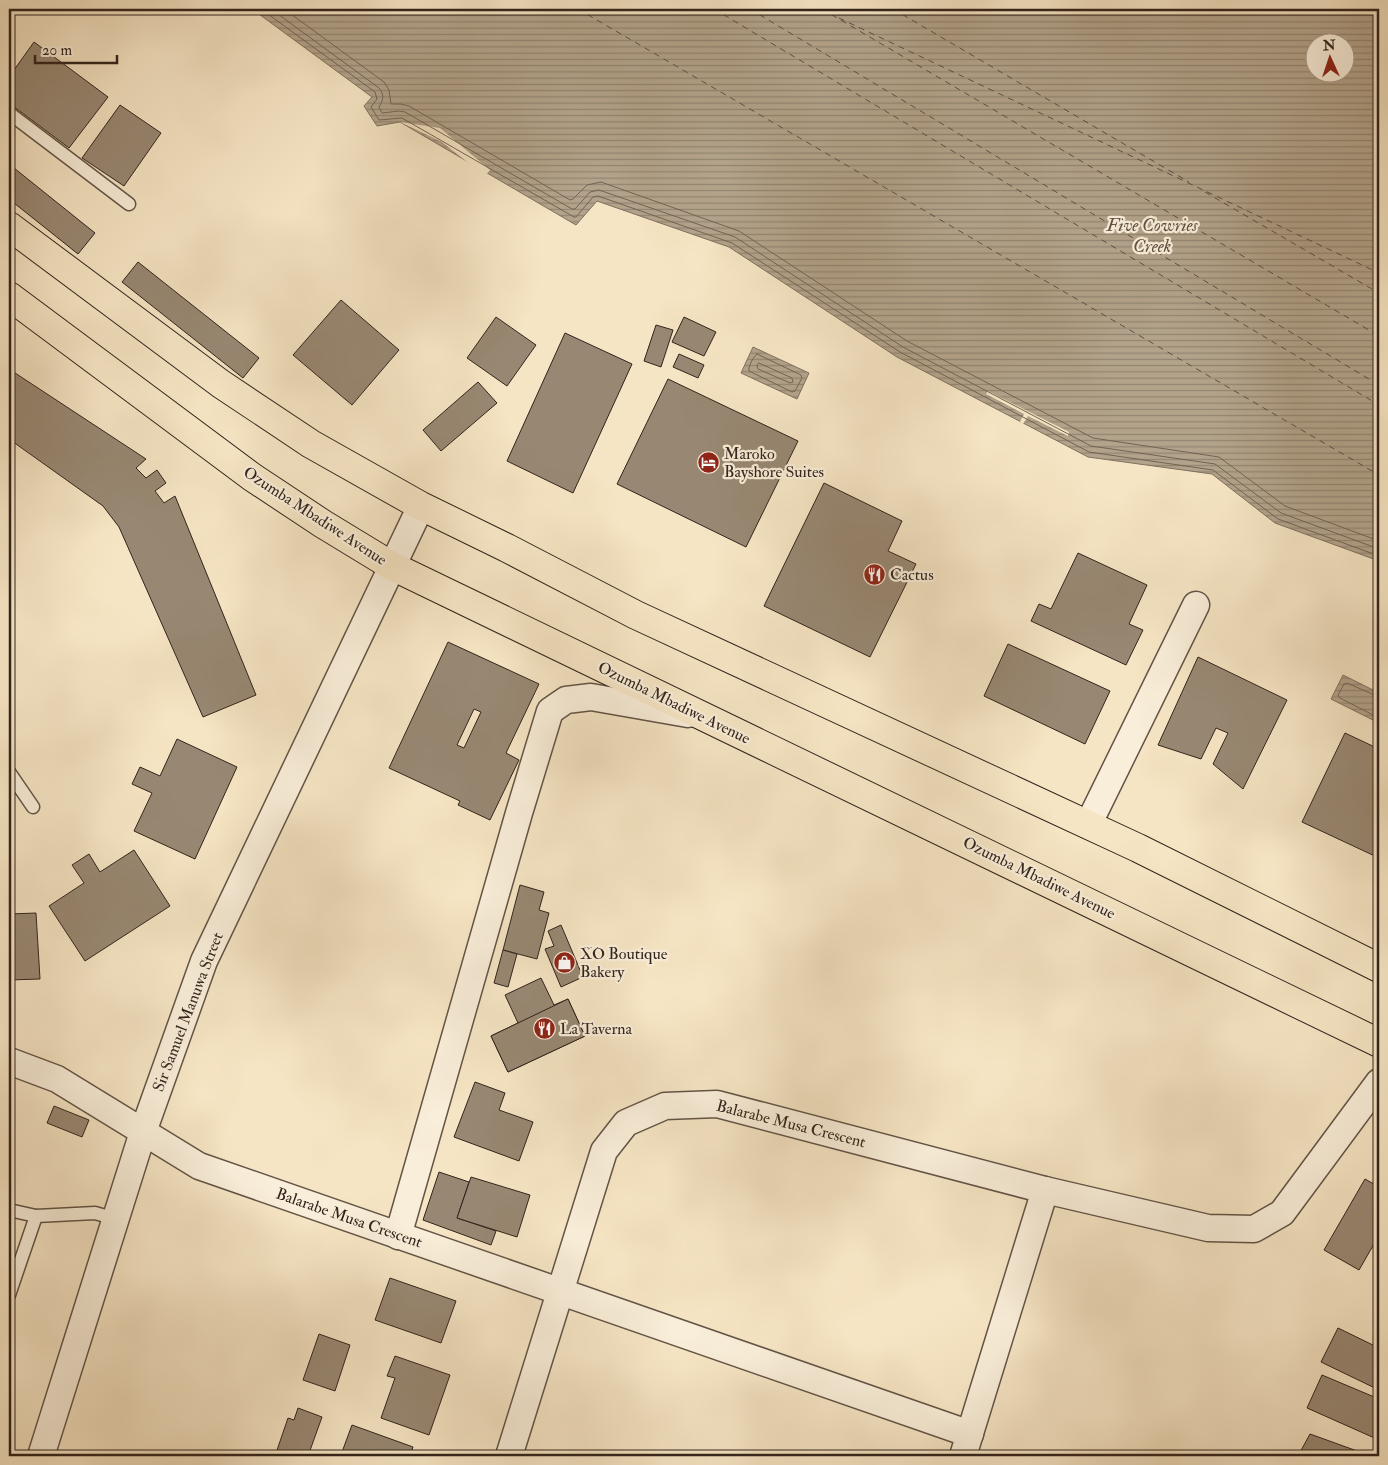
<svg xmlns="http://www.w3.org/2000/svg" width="1388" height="1465" font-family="'IM FELL Double Pica',serif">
	<defs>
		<pattern id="water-rules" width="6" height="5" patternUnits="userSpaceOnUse" patternTransform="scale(1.25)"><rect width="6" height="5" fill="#b3a38b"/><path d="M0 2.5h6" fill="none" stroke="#928571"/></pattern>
	</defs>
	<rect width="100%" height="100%" fill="#f6e5c4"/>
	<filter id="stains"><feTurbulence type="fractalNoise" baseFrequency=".004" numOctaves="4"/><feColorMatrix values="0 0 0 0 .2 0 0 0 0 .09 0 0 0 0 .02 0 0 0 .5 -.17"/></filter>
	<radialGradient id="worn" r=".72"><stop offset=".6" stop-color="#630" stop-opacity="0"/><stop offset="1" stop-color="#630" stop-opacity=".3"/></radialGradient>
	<g fill="url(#water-rules)" stroke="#7f705f" fill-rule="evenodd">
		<path d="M252,9H1379V561L1275,523L1212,474L1088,457L897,357L729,247L597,201L576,225L400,122L377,126L364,106L372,97ZM1316,42H1346V72H1316Z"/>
		<polygon points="753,347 809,373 797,399 741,373"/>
		<polygon points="1343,675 1379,693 1379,723 1331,699"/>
	</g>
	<g fill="#f6e5c4">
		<polygon points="400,122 440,128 490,170 486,175 476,169 442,142"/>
		<polygon points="988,391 1069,432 1068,436 1028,416 1023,424 1020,422 1024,414 986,394"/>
	</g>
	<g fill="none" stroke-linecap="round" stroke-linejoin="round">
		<g stroke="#726454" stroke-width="1">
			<polyline points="261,9 375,92 377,99 371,107 379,120 402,118 574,217 576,217 593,197 598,196 732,243 900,352 1089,452 1213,470 1278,519 1379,556"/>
			<path d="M271,9L379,88C385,95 383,100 379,107L382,113L399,111L405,112L572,209H575L590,192L599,190L735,237L903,347L1091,446L1215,464L1281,513L1379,549"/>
			<polyline points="284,9 384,82 389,90 391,104 401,104 409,106 570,200 573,199 587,185 601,182 739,231 907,341 1093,438 1219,457 1285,506 1379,541"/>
			<path d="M757,354L801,375L802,378L795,391L792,392L749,371C748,367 753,357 757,354Z"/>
			<polygon points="759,363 792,378 793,382 790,383 758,369 757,366"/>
			<polyline points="1379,697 1347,683 1344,684 1338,695 1340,698 1379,718"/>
		</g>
		<g stroke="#5f5043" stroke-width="1" stroke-dasharray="6 5" stroke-linecap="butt">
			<polyline points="578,9 1379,475"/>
			<polyline points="714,9 1379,405"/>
			<polyline points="750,9 1379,385"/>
			<polyline points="822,9 1379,336"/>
			<polyline points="893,9 1189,182"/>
			<polyline points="839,18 1379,273"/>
			<polyline points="1205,192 1379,293"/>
		</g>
	</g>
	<g fill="#988873" stroke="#32241c" fill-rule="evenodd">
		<polygon points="34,42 108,97 69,148 9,103 9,77"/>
		<polygon points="120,105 161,133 124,186 82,158"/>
		<polygon points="9,164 95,233 78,254 9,199"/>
		<polygon points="138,262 259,358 243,378 122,282"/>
		<polygon points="341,300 399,350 352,405 293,355"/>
		<polygon points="496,317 536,345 507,386 467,358"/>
		<polygon points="684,317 716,332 704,356 672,342"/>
		<polygon points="656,325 673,330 661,367 644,361"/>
		<polygon points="565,333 632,364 573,493 507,461"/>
		<polygon points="679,354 704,365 698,378 673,367"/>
		<polygon points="9,369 146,459 136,468 146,478 157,470 166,483 155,491 164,503 175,496 256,695 203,717 119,527 103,506 9,439"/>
		<polygon points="668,379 798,441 746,547 617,484"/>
		<polygon points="478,382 497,403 441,451 423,430"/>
		<polygon points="824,483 902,521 888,551 916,564 870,657 764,606"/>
		<polygon points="1078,553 1147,585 1129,624 1143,630 1126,665 1031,621 1039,604 1051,609"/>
		<path d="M448,642L539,684L506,753L519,760L490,820L458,805L460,801L389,768ZM474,709L481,712L464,748L457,745Z"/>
		<polygon points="1008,644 1110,691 1085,744 984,696"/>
		<polygon points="1198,657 1287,700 1243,789 1213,764 1228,733 1216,728 1201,759 1158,745"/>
		<polygon points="1345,733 1379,749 1379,858 1302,822"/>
		<polygon points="177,739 237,767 195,859 134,831 152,793 132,784 140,767 160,776"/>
		<polygon points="134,850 170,906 85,961 49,906 84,883 72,865 89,854 100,872"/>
		<polygon points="520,885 544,892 539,910 549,913 537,959 503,950"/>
		<polygon points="36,913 40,979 9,980 9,914"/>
		<polygon points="561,925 583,977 561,987 545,949 554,946 548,931"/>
		<polygon points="503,950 517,954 508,987 494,983"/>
		<polygon points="541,978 554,1005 568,999 585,1036 508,1072 491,1036 518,1023 505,995"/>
		<polygon points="568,999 585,1036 508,1072 491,1036"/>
		<polygon points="475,1082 505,1093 499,1110 533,1122 519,1161 454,1137"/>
		<polygon points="54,1106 89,1120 82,1137 47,1123"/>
		<polygon points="439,1172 469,1182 457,1218 496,1231 491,1245 423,1220"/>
		<polygon points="471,1177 530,1195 517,1237 457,1218"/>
		<polygon points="1365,1179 1379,1187 1379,1238 1378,1237 1359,1270 1324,1250"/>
		<polygon points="390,1278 456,1301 441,1343 375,1320"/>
		<polygon points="1338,1328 1379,1348 1379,1390 1321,1362"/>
		<polygon points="319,1334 350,1345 335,1391 303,1380"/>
		<polygon points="395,1356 450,1375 429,1435 381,1418 395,1378 387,1376"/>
		<polygon points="1322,1375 1379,1399 1379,1440 1307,1408"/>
		<polygon points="298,1408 322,1417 308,1456 275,1456 288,1418 294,1420"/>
		<polygon points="352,1425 413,1447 410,1456 355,1456 342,1452"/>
		<polygon points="1310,1434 1371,1456 1298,1456"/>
	</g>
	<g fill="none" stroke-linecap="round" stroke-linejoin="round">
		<defs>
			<g id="lane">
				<polyline points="9,113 129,204"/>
				<polyline points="9,772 33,807"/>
				<polyline points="9,1210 36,1216 95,1213 116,1219"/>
				<polyline points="9,1295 36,1216"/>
			</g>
			<g id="street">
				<polyline points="1088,825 1196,605"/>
				<polyline points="9,1061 57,1079 199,1166 970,1434"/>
				<polyline points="398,1236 519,813 550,711 566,700 591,697 688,714"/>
				<polyline points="41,1456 143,1132 204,961 421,506"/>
				<polyline points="509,1456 604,1151 626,1123 665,1106 717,1104 1045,1190 1208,1228 1254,1229 1282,1213 1379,1082"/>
				<polyline points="963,1456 1045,1190"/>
			</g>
			<g id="highway">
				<polyline points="9,226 221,384 311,444 421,506 507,548 636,615 1138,848 1379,968"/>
				<polyline points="9,296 252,477 323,524 392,566 1379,1043"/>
			</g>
		</defs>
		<use href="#lane" stroke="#635446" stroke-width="15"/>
		<use href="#street" stroke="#635446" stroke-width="29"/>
		<use href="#highway" stroke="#32241c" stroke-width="30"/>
		<use href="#lane" stroke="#f9eed9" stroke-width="12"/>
		<use href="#street" stroke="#f9eed9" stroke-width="26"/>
		<use href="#highway" stroke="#f6e5c4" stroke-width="28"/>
	</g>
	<defs>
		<symbol id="hotel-disc" viewBox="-11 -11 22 22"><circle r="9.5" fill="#8f2418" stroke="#f9eed9"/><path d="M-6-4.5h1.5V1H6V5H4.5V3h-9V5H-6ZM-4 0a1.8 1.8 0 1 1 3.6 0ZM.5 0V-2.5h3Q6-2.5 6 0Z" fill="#fff"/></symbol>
		<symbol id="restaurant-disc" viewBox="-11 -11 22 22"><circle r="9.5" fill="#8f2418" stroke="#f9eed9"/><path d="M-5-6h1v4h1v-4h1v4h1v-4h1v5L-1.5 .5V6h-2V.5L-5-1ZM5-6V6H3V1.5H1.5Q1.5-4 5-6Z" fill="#fff"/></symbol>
		<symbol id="shop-disc" viewBox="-11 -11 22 22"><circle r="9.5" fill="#8f2418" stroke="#f9eed9"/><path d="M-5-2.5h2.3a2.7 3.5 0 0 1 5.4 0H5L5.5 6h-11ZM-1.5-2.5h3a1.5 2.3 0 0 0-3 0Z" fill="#fff"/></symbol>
	</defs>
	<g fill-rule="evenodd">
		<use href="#hotel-disc" x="696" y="450" width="25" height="25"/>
		<use href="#restaurant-disc" x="862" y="562" width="25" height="25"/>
		<use href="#shop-disc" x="552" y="950" width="25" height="25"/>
		<use href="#restaurant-disc" x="532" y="1016" width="25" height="25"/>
	</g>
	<g text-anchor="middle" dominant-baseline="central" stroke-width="4.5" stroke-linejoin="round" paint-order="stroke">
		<g font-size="16" fill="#32241c" stroke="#f9eed9" text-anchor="start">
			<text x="724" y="454">Maroko<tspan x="724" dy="18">Bayshore Suites</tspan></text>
			<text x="890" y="575">Cactus</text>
			<text x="580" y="954">XO Boutique<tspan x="580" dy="18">Bakery</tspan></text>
			<text x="560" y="1029">La Taverna</text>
		</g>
		<g font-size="16" fill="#32241c" stroke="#f9eed9">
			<text transform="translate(315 516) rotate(33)">Ozumba Mbadiwe Avenue</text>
			<text transform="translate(674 703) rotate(26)">Ozumba Mbadiwe Avenue</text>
			<text transform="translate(1039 878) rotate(26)">Ozumba Mbadiwe Avenue</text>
			<text transform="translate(188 1012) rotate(-69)">Sir Samuel Manuwa Street</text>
			<text transform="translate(791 1124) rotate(14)">Balarabe Musa Crescent</text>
			<text transform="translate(349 1218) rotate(19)">Balarabe Musa Crescent</text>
		</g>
		<g font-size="18" font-style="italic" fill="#5f5043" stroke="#f9eed9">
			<text x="1152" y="225">Five Cowries<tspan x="1152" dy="21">Creek</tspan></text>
		</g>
	</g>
	<rect width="1388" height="1465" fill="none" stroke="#f6e5c4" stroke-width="30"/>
	<rect x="10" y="10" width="1368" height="1445" fill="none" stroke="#32241c" stroke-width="2.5"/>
	<rect x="15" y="15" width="1358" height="1435" fill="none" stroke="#32241c"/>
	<g transform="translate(1330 58) rotate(357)"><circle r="24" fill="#f9eed9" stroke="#a99d8d"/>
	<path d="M0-4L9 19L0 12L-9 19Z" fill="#8f2418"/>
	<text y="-8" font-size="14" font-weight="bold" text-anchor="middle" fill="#32241c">N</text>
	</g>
	<path d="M35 55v8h82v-8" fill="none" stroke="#32241c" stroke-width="2.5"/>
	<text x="42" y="55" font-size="15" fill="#32241c" stroke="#f9eed9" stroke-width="4" paint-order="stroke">20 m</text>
	<rect width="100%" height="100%" filter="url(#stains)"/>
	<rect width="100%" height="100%" fill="url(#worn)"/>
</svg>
